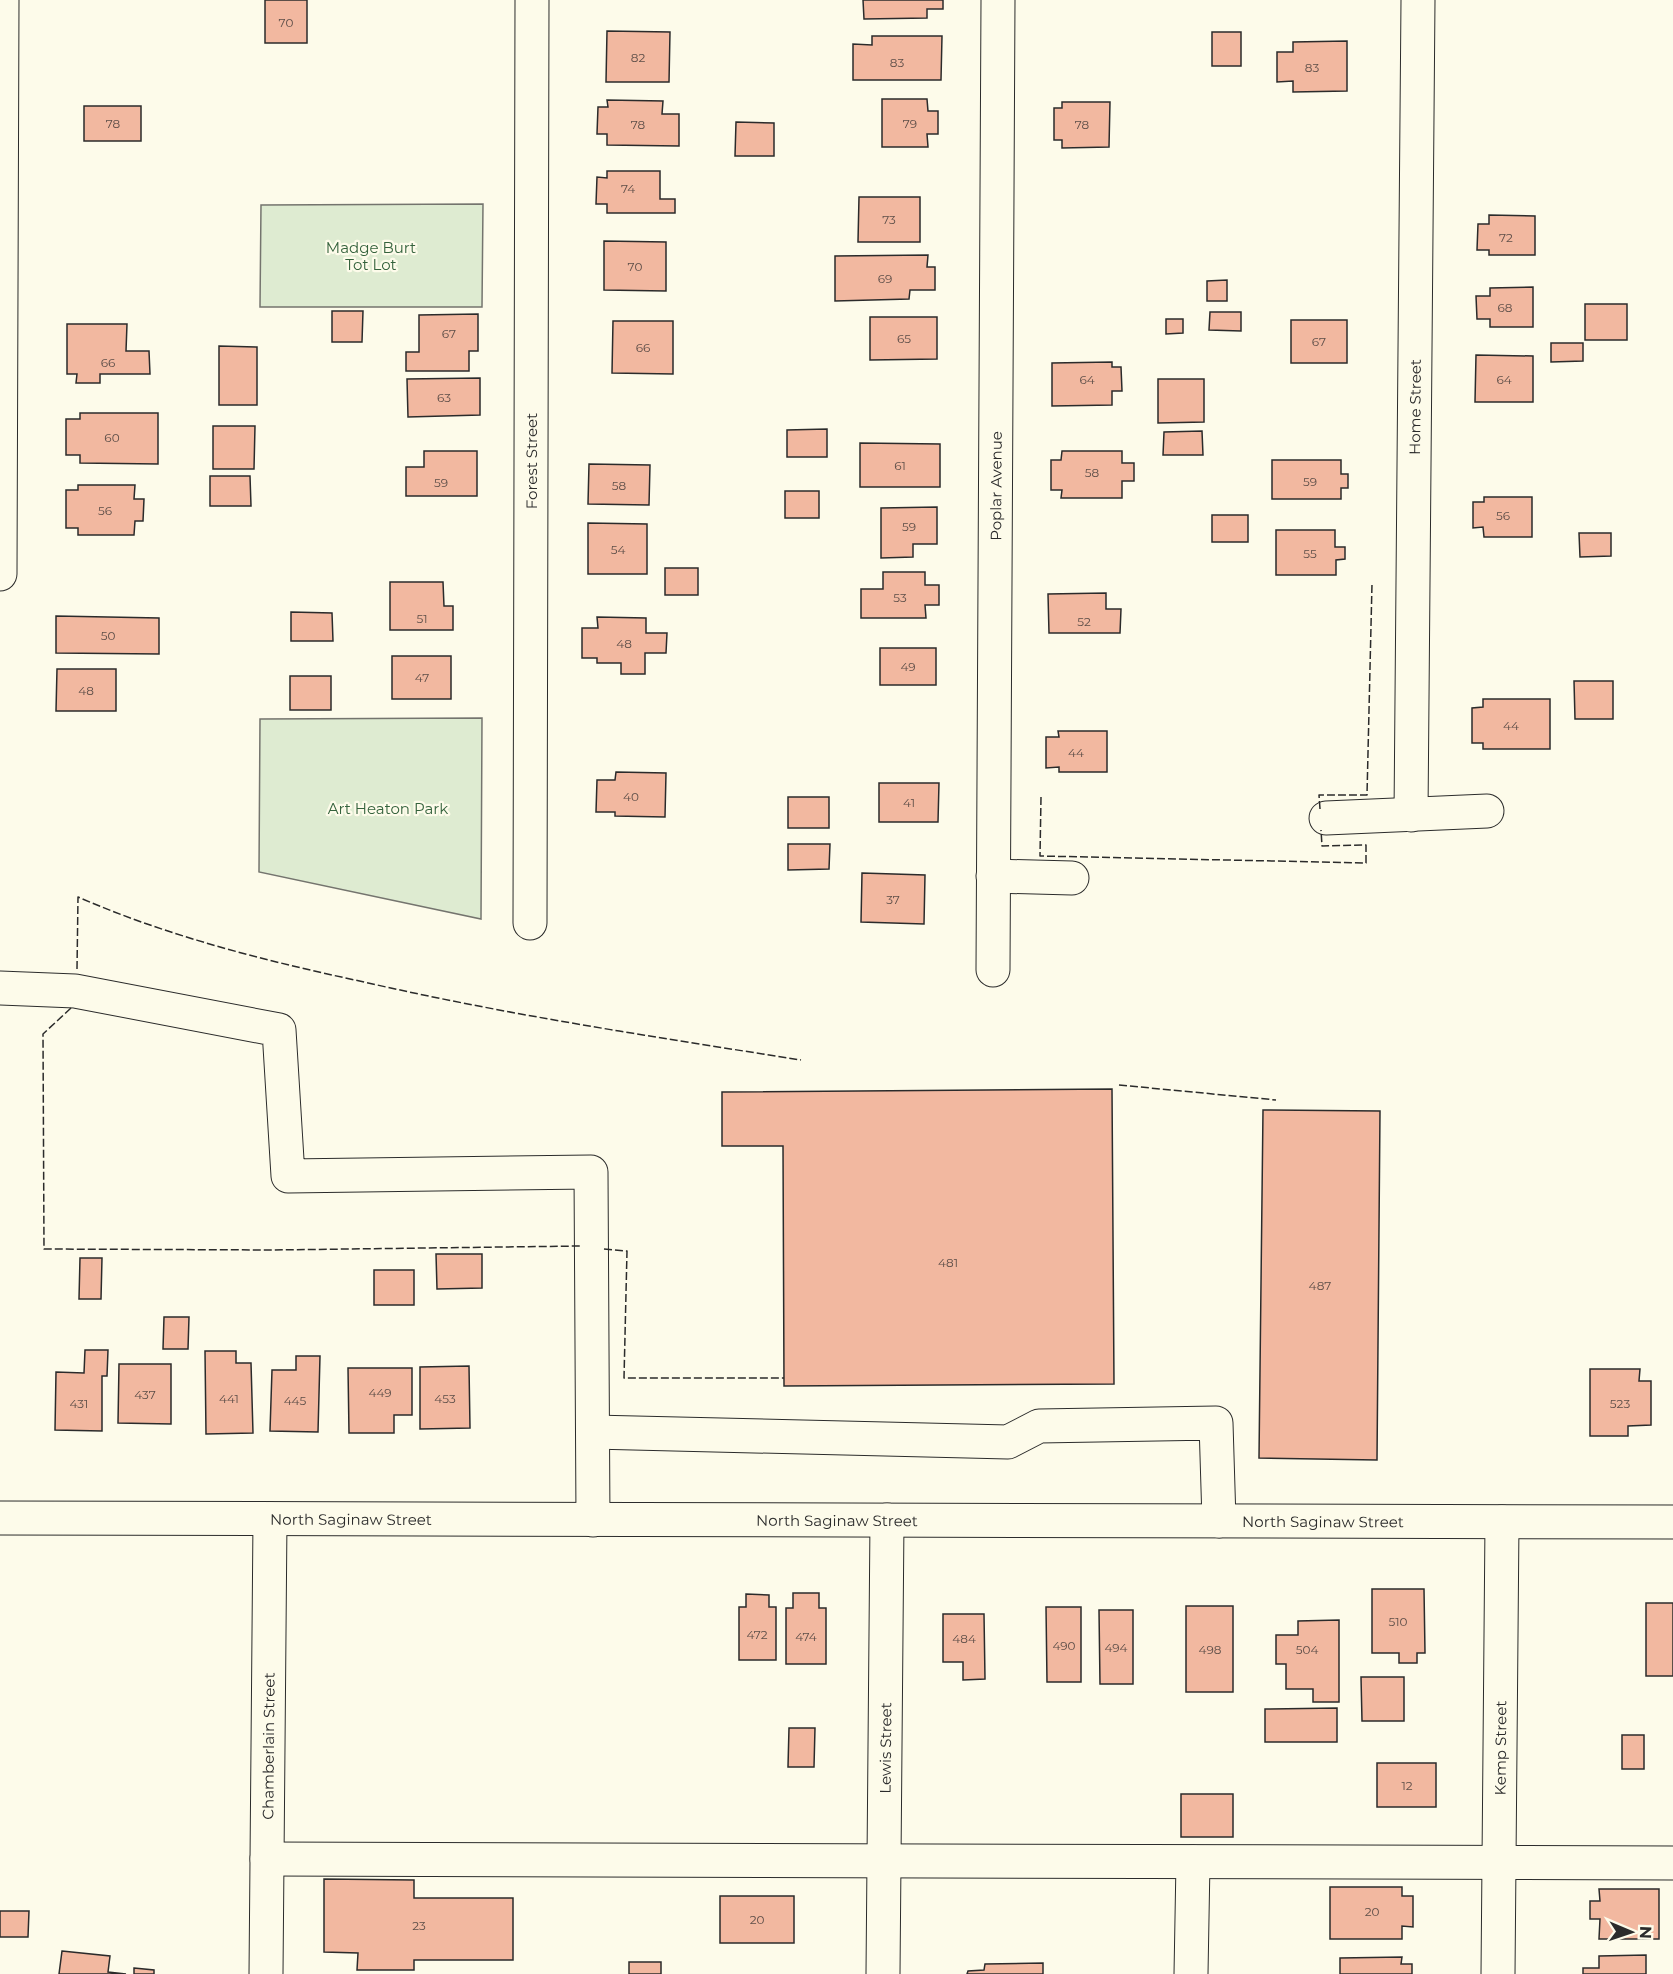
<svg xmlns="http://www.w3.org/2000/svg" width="1673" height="1974" font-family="Montserrat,sans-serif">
	<rect width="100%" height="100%" fill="#fdfbea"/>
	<g fill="#deebd1" stroke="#74746e" stroke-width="1.5">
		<polygon points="483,204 482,307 260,307 261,205"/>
		<polygon points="482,718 481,919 259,872 260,719"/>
	</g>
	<g fill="#f2b8a0" stroke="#2b2b2b" stroke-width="1.5">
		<rect x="265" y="0" width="42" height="43"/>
		<polygon points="863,0 943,0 943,9 927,9 927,18 864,19"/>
		<polygon points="607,31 670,32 669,82 606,82"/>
		<rect x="1212" y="32" width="29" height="34"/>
		<polygon points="872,36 942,36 941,80 853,80 853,44 872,45"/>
		<polygon points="1347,41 1347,91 1293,92 1293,81 1277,82 1277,52 1293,52 1293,42"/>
		<polygon points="882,99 927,99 928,111 938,111 938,134 927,134 928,147 882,147"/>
		<polygon points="607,100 663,101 662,114 679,114 679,146 607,145 607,134 597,134 598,107 608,107"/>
		<polygon points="1062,102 1110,102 1109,147 1062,148 1062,140 1054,140 1054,108 1062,108"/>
		<rect x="84" y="106" width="57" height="35"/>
		<polygon points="736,122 774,123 774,156 735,156"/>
		<polygon points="607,171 660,171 660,199 675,199 675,213 607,213 607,204 596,204 597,177 607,178"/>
		<polygon points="859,197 920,197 920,242 858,242"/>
		<polygon points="1489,215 1535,216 1535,255 1489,255 1489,250 1477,250 1478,224 1489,224"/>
		<polygon points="604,241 666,242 666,291 604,290"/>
		<polygon points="928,255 927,267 935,267 935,290 910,290 909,299 835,301 835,256"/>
		<polygon points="1227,280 1227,301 1207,301 1207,281"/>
		<polygon points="1533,287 1533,327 1490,327 1490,319 1477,319 1476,296 1490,296 1490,288"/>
		<rect x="1585" y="304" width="42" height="36"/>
		<polygon points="332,311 363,311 362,342 332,342"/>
		<polygon points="1210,312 1241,312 1241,331 1209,330"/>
		<polygon points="478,314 478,351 469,351 469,371 406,371 406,352 419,352 419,315"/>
		<polygon points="870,317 937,317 937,359 870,360"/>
		<polygon points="1166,319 1183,319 1183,333 1166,334"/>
		<rect x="1291" y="320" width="56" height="43"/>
		<polygon points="613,321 673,321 673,374 612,373"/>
		<polygon points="67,324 127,324 126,351 149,351 150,374 100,374 100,383 76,383 77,374 67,374"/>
		<polygon points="1551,343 1583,343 1583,361 1551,362"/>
		<polygon points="219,346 257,347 257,405 219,405"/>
		<polygon points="1476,355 1533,356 1533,402 1475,402"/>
		<polygon points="1112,362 1112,367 1121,367 1122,391 1112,391 1112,405 1052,406 1052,363"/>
		<polygon points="480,378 480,415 408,417 407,379"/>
		<polygon points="1158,379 1204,379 1204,422 1158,423"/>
		<polygon points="80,413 158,413 158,464 80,463 80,455 66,455 66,419 80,419"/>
		<polygon points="213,426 255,426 254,469 213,469"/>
		<polygon points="827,429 827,457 787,457 787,430"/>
		<polygon points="1202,431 1203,455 1163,455 1164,432"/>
		<polygon points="860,443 940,444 940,487 860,487"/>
		<polygon points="424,451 477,451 477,496 406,496 406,467 424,467"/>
		<polygon points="1062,451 1122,451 1122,463 1134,463 1134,481 1122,481 1122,498 1061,498 1062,490 1051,490 1051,460 1061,460"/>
		<polygon points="1272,460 1341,460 1341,474 1348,474 1348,488 1341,488 1341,499 1272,499"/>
		<polygon points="589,464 650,465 649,505 588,504"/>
		<polygon points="210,476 250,476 251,506 210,506"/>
		<polygon points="78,485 135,485 134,499 144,499 143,521 135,521 134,535 78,535 78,528 66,528 66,490 78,490"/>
		<rect x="785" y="491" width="34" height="27"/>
		<polygon points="1484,497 1532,497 1532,537 1484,537 1483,527 1473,528 1473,502 1484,502"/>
		<polygon points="937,507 937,544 913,544 913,557 881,558 881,508"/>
		<rect x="1212" y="515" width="36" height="27"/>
		<polygon points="588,523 647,524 647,574 588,574"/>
		<polygon points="1276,530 1335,530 1335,547 1345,547 1345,559 1336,560 1336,575 1276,575"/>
		<polygon points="1579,533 1611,533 1611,556 1580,557"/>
		<rect x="665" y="568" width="33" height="27"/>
		<polygon points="883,572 925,572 925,585 939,585 939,605 925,605 926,618 861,618 861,589 883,589"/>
		<polygon points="390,582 443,582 444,606 453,606 453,630 390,630"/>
		<polygon points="1106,593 1106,609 1121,609 1120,633 1049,633 1048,594"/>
		<polygon points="291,612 332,613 333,641 291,641"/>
		<polygon points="56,616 159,618 159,654 56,653"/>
		<polygon points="597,617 646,618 646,633 667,633 666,653 645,653 645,674 621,674 621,663 597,663 597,658 582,658 582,628 598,628"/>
		<rect x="880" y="648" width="56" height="37"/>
		<rect x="392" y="656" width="59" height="43"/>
		<polygon points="57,669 116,669 116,711 56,711"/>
		<rect x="290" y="676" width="41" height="34"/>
		<polygon points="1574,681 1613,681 1613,719 1575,719"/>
		<polygon points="1483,699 1550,699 1550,749 1483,749 1483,743 1472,743 1472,708 1483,707"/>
		<polygon points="1058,731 1107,731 1107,772 1059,772 1059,767 1046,768 1046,737 1059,737"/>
		<polygon points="616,772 666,773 665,817 615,816 615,812 596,812 597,780 615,780"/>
		<polygon points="879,783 939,783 938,822 879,822"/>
		<rect x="788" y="797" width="41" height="31"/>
		<polygon points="788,844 830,844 829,869 788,870"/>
		<polygon points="862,873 925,875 924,924 861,922"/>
		<polygon points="1112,1089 1114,1384 784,1386 783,1146 722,1146 722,1092"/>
		<polygon points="1263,1110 1380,1111 1377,1460 1259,1458"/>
		<polygon points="436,1254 482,1254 482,1288 437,1289"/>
		<polygon points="80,1258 102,1258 101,1299 79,1299"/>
		<rect x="374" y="1270" width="40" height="35"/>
		<polygon points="164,1317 189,1317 188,1349 163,1349"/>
		<polygon points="85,1350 108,1350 107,1376 102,1376 102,1431 55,1430 56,1372 84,1373"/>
		<polygon points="205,1351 236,1351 236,1363 251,1363 253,1433 206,1434"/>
		<polygon points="296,1356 320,1356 318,1432 270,1431 272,1370 296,1370"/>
		<polygon points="119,1364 171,1364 171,1424 118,1423"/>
		<polygon points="469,1366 470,1428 420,1429 420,1367"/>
		<polygon points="348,1368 412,1368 412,1415 394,1415 394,1433 349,1433"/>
		<polygon points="1590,1369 1640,1369 1639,1381 1651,1381 1651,1425 1628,1426 1628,1436 1590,1436"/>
		<polygon points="1372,1589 1424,1589 1425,1653 1417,1653 1417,1663 1399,1663 1399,1653 1372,1653"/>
		<polygon points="793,1593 819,1593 819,1608 826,1608 826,1664 786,1664 786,1608 793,1608"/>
		<polygon points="746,1594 769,1595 769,1607 776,1607 776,1660 739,1660 739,1607 746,1607"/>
		<rect x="1646" y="1603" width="27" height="73"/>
		<rect x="1186" y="1606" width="47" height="86"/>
		<polygon points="1046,1607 1081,1607 1081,1682 1047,1682"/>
		<polygon points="1099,1610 1133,1610 1133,1684 1100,1684"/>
		<polygon points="943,1614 984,1614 985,1679 963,1680 963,1662 943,1662"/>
		<polygon points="1339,1620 1339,1702 1313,1702 1313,1689 1286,1689 1286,1664 1276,1664 1276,1635 1298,1635 1298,1621"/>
		<polygon points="1361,1677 1404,1677 1404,1721 1362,1721"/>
		<polygon points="1337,1708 1337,1742 1265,1742 1265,1709"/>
		<polygon points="789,1728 815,1728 814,1767 788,1767"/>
		<rect x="1622" y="1735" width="22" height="34"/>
		<rect x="1377" y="1763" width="59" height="44"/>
		<rect x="1181" y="1794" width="52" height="43"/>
		<polygon points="324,1879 414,1880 414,1898 513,1898 513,1960 414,1960 414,1970 357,1970 358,1953 324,1952"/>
		<polygon points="1330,1887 1402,1887 1402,1896 1413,1896 1413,1927 1402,1926 1402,1939 1330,1939"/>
		<polygon points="1599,1889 1659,1889 1659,1939 1599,1939 1600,1919 1590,1919 1590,1901 1600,1901"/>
		<rect x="720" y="1896" width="74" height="47"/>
		<polygon points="0,1911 29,1911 28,1937 0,1937"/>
		<polygon points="62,1951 110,1956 108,1972 126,1974 59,1974"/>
		<polygon points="1646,1955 1646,1974 1583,1974 1583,1968 1599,1968 1599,1956"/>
		<polygon points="1402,1957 1401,1964 1412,1964 1412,1974 1340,1974 1340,1958"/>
		<rect x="629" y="1962" width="32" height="12"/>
		<polygon points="1043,1963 1043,1974 967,1974 968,1971 984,1970 985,1964"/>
		<polygon points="134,1968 154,1970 154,1974 134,1974"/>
	</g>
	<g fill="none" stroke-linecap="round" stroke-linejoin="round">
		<defs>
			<g id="minor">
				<polyline points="0,574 2,0"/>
				<path id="s1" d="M1411,815L1418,0"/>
				<polyline points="1326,818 1487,811"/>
				<polyline points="993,876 1072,878"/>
				<path id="s2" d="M530,923L532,0"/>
				<path id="s3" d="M993,970L998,0"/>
				<polyline points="0,988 75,991 279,1030 288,1176 591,1172 593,1520"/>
				<polyline points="593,1432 1008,1442 1039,1426 1216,1423 1219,1521"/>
				<path id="s4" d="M0,1518L1673,1522"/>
				<polyline points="267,1859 1673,1863"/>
				<path id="s5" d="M266,1974L270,1519"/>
				<path id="s6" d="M883,1974L887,1520"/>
				<polyline points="1191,1974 1193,1862"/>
				<path id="s7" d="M1498,1974L1502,1522"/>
			</g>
		</defs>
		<use href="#minor" stroke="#2b2b2b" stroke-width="35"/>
		<use href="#minor" stroke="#fdfbea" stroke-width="33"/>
		<g stroke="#2b2b2b" stroke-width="1.5" stroke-dasharray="8 3" stroke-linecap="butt">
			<polyline points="1041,797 1040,856 1366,863 1366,845 1322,846 1321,830"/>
			<polyline points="1320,809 1319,795 1367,795 1372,584"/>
			<path d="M77,969L78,897C170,937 266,961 364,982C508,1015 655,1037 801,1060"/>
			<polyline points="71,1008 43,1034 44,1249 273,1250 581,1246"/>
			<polyline points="1119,1085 1276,1100"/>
			<polyline points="604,1249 627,1251 624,1378 784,1378"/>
		</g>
	</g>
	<g text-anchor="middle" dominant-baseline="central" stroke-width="4.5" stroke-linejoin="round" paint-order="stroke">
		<g font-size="12" fill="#5d4e48">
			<text x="286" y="22">70</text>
			<text x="638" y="57">82</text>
			<text x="897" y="62">83</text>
			<text x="1312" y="67">83</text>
			<text x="113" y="123">78</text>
			<text x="910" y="123">79</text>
			<text x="638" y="124">78</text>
			<text x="1082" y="124">78</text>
			<text x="628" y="188">74</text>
			<text x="889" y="219">73</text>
			<text x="1506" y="237">72</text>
			<text x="635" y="266">70</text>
			<text x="885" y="278">69</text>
			<text x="1505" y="307">68</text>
			<text x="449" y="333">67</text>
			<text x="904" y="338">65</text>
			<text x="1319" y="341">67</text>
			<text x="643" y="347">66</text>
			<text x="108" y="362">66</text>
			<text x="1087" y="379">64</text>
			<text x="1504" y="379">64</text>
			<text x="444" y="397">63</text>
			<text x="112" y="437">60</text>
			<text x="900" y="465">61</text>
			<text x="1092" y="472">58</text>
			<text x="1310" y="481">59</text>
			<text x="441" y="482">59</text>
			<text x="619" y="485">58</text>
			<text x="105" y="510">56</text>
			<text x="1503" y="515">56</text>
			<text x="909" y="526">59</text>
			<text x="618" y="549">54</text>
			<text x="1310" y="553">55</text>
			<text x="900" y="597">53</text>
			<text x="422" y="618">51</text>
			<text x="1084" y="621">52</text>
			<text x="108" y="635">50</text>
			<text x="624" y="643">48</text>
			<text x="908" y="666">49</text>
			<text x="422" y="677">47</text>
			<text x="86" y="690">48</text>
			<text x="1511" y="725">44</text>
			<text x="1076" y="752">44</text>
			<text x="631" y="796">40</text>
			<text x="909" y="802">41</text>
			<text x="893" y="899">37</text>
			<text x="948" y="1262">481</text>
			<text x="1320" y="1285">487</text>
			<text x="380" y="1392">449</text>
			<text x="145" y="1394">437</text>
			<text x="229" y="1398">441</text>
			<text x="445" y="1398">453</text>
			<text x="295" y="1400">445</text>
			<text x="79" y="1403">431</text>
			<text x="1620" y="1403">523</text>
			<text x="1398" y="1621">510</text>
			<text x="757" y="1634">472</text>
			<text x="806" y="1636">474</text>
			<text x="964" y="1638">484</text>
			<text x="1064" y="1645">490</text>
			<text x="1116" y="1647">494</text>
			<text x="1210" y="1649">498</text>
			<text x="1307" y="1649">504</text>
			<text x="1407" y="1785">12</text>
			<text x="1372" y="1911">20</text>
			<text x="757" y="1919">20</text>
			<text x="419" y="1925">23</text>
		</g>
		<g font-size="15" fill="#34623c" stroke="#fdfbea">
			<text x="371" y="247">Madge Burt<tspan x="371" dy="17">Tot Lot</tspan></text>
			<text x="388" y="808">Art Heaton Park</text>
		</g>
		<g font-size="15" fill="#2b2b2b" stroke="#fdfbea">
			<text stroke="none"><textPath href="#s1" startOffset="408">Home Street</textPath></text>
			<text stroke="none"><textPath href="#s2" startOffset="462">Forest Street</textPath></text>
			<text stroke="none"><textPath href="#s3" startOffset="484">Poplar Avenue</textPath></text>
			<text stroke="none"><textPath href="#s4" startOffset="351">North Saginaw Street</textPath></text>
			<text stroke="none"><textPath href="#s4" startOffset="837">North Saginaw Street</textPath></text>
			<text stroke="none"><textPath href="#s4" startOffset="1323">North Saginaw Street</textPath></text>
			<text stroke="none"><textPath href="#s5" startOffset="228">Chamberlain Street</textPath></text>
			<text stroke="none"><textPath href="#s6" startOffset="226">Lewis Street</textPath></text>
			<text stroke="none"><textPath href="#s7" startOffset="226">Kemp Street</textPath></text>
		</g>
	</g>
	<g transform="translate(1631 1932) rotate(92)" stroke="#fdfbea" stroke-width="4.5" paint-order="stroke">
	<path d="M0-4.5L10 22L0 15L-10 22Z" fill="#2b2b2b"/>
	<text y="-9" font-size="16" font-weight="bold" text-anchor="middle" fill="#2b2b2b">N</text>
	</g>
</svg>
